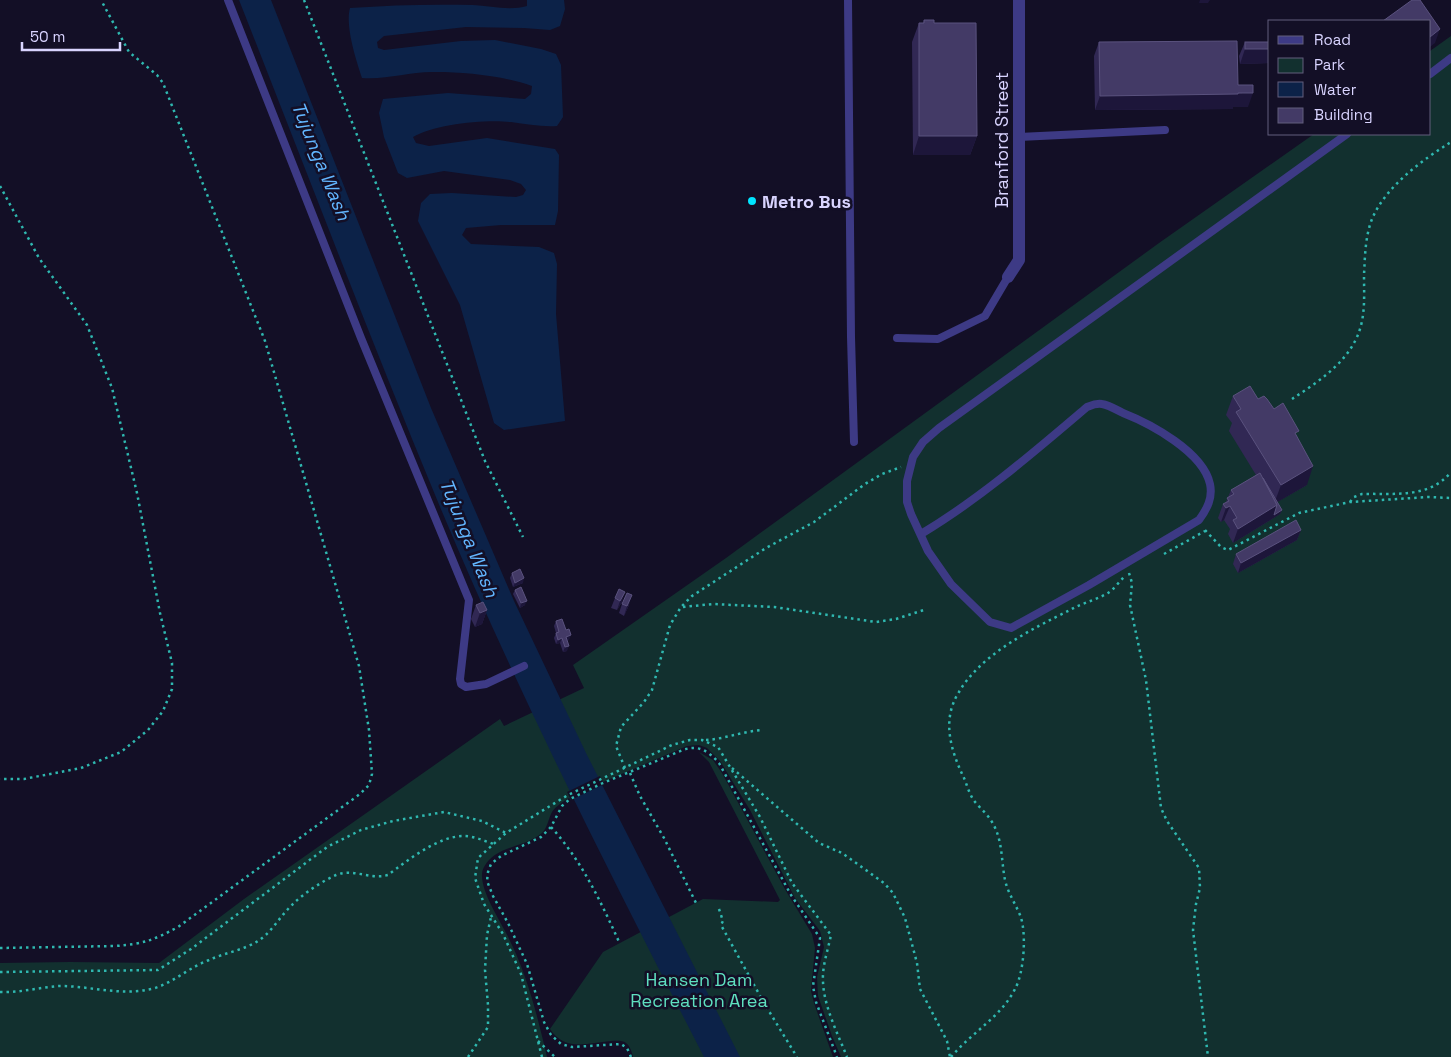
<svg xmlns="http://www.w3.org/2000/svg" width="1451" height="1057" font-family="'Space Grotesk',sans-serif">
	<rect width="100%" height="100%" fill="#130f26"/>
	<g fill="#12302f">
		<path d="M1451,36V1057H841L832,1036L818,996L817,977L824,947L820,931L795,898L750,810L720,761L707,748L699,745L687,746L603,782L604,784L571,800L569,798C563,802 556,806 552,812C548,819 548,827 542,833C525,848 496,845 484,867C475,882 498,917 505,931C526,970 537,1014 547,1057H0V963L70,962L159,963L244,899L500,719L504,726L584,688L573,665L726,558L1159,243L1314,134H1430V51Z"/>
		<path d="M699,752L713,760L722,773L786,891L812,934L815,948L811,991L814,1003L833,1057H633C632,1052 630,1046 626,1043C622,1040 616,1041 611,1041C587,1043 565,1052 550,1029L603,952L703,899L778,902L780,900L709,762Z"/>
	</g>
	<g fill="#0c2248">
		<path d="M239,0H271L431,408L514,601L586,753L740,1057H704C610,874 517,692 438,502C369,336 305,167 239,0Z"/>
		<path d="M527,0H564L565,9L560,26L550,30L524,28L466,27L384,36L377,42L378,48L384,50L461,41L495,40L541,49L556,54L561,65L563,117L557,126C541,127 527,124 511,122C486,119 434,124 413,137L416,143L429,146L487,138L555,149L559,155L558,211L555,225H501L466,228L462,235L471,244L539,247L554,253L557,264L556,314L565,421L504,430L494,423L460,305L418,221L421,203L430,194L452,193L516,197L523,195L526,190L521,184L510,180L444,171L407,178L398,173L384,137L379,113L383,99L448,93L525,99L531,94L532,86C504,76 466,72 436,72C411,71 387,80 362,78C356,60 345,26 350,8C391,5 432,4 473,5C490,6 510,11 527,6Z"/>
	</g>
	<polygon fill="#130f26" points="600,776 604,784 571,800 567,792"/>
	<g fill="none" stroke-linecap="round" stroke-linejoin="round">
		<g stroke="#2fb8b0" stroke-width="2.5" stroke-dasharray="2.5 4" stroke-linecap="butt">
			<polyline points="304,0 485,461 523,537"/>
			<polyline points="0,186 39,258 87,325 112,388 137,493 160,613 172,663 172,689 163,711 148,730 121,752 81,768 24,779 0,779"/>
			<path d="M1292,399C1321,380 1355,358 1362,321C1365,306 1364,291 1364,275C1365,257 1365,237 1372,219C1386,186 1421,161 1451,142"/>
			<path d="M1350,502L1354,497L1362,494C1394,493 1429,499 1451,472"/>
			<polyline points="1205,530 1221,547 1228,550 1299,513 1350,502 1428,497 1451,498"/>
			<polyline points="1164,554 1205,531"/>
			<polyline points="1129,573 1132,583 1130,605 1146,680 1161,808 1167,821 1199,868 1200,888 1196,904 1193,930 1208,1057"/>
			<polyline points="683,607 713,604 774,607 876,622 896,619 924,610"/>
			<path d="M706,740C725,739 743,731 763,730"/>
			<polyline points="625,768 616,746 621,727 644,702 652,690 670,625 681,607 692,596 766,548 814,522 865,484 882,474 901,467"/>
			<polyline points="732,768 819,843 842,853 884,883 893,893 905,918 917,963 920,989 947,1041 950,1057"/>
			<polyline points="630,773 640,796 664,838 696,903"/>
			<path d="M551,827C582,861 601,902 620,944"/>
			<polyline points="719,909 723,921 721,925 764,1003 797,1057"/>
			<path d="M0,948L115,946C143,944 154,940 178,927L360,794L369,785L372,774L369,730L359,666L265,341L163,83L157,75L129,52L101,0"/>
			<polyline points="0,972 158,970 191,949 327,847 361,830 393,821 444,812 482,821 506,833"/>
			<path d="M0,992C20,993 40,987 60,986C92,986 123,997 155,988C174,982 190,967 209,960C224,953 244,950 258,941C272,932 280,916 292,905C304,893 321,882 336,875C353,868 370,880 388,875C408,860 438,836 464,836C474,836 484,841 494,844"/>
			<polyline points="538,1041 555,1057"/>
			<polyline points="468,1057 488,1027 488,1005 485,970 487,935 491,917"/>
			<path d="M542,1057L521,974L503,934L484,904L475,878L478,858L506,833L568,795L672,745L690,740H702L718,747L760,817L792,883L831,935C828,950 822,966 823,982C824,1007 838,1034 847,1057"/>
			<path d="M631,1057L627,1048L621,1044L572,1047L561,1044L551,1035L544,1022L527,964L508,923L493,896L487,881L488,872L491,864L501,856L541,837L551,827L562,806L570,799L603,783L683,750C699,744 709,752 719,763L791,895L820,938L813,986L816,1002L837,1057"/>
			<path d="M951,1057C971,1033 1001,1017 1015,989C1024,973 1027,932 1020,915C1015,903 1008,893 1005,880C1001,860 1003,840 992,822C987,813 978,807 973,799C969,793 967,785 964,778C951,751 941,720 959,692C981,654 1032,629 1070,610C1082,603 1096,600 1108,593C1114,589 1119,582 1124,577"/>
		</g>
		<g stroke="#3d3a85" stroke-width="8">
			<polyline points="228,0 361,338 469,600 460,679 461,684 466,687 486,684 524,666"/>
			<polyline points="848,0 851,337 854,442"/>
			<polyline points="1430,74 1451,58"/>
			<polyline points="1019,137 1165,130"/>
			<polyline points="897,338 938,339 985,316 1008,277"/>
			<path d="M921,534C981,498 1034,452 1087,407C1092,405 1096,403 1102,404C1109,405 1117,410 1123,413C1151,424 1203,452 1210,484C1213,498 1207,509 1199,520L1089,585L1011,628L990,622L951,584L928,551L911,514L907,502V481L913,457L923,442L939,428L1347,134"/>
		</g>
		<polyline stroke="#3d3a85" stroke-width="12" points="1008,277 1019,260 1019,0"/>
	</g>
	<g fill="#312854">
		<polygon points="924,20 934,23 977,136 970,155 913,155 912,42 919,23 923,23"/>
		<polygon points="1099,42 1238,85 1248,107 1233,107 1233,109 1095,110 1094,56"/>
		<polygon points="1245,42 1270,42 1270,63 1240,64 1239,56"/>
		<polygon points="1233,396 1258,399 1274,409 1297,436 1307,485 1277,502 1282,510 1280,514 1233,543 1228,534 1230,529 1224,520 1221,522 1218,518 1223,504 1226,502 1231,490 1256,475 1229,431 1232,423 1226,415"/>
		<polygon points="1301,530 1297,540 1238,573 1233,564 1236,554"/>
		<polygon points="512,573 523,583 513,587 510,578"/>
		<polygon points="515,590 525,605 520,608 513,594"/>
		<polygon points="615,598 622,602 617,610 611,608"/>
		<polygon points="622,604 629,605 624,616 619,613"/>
		<polygon points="476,605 487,610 482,624 475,627 471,619"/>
		<polygon points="556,621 569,640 567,640 567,651 563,652 560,643 556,644 554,638 556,633 554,626"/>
	</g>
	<g fill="#1d163a">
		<polygon points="1200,0 1210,0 1208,3 1199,3"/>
		<polygon points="1440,29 1435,43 1430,47 1430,37"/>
		<polygon points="1245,49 1270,49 1270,63 1240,64"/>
		<polygon points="1253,93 1248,107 1233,107 1233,109 1095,110 1100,96"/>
		<polygon points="919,136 977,136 970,155 913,155"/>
		<polygon points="1313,466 1307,485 1274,504 1281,485"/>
		<polygon points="1277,505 1282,510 1280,514 1233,543 1238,529"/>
		<polygon points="1230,506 1224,520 1221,522 1226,508"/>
		<polygon points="1301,530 1297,540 1238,573 1241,563"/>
		<polygon points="524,578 523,583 513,587 515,583"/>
		<polygon points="625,592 622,602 617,610 620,601"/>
		<polygon points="632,595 629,605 624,616 627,606"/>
		<polygon points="527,601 525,605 520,608 521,603"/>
		<polygon points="487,610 482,624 475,627 480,613"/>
		<polygon points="571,635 569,640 564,642 566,637"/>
		<polygon points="562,638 560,643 556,644 558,640"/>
		<polygon points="569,646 567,651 563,652 565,647"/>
	</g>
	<g fill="#433a66" stroke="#5a527e">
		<polygon points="1412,0 1420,0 1440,29 1430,37 1430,21 1383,21"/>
		<polygon points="924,20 934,20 934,23 976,23 977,136 919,136 919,23 924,23"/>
		<polygon points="1237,41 1238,85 1253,85 1253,93 1238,93 1238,94 1100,96 1099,42"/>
		<rect x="1245" y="42" width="25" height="7"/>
		<polygon points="1250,386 1258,399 1264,396 1267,399 1274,409 1283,403 1299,431 1295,433 1313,466 1281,485 1236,412 1241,409 1233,396"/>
		<polygon points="1260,473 1277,505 1238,529 1233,520 1237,518 1230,506 1226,508 1223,504 1229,501 1227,498 1234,494 1231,490"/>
		<polygon points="1263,478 1282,510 1274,515 1277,505"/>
		<polygon points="1296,520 1301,530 1241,563 1236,554"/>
		<polygon points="520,569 524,578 515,583 512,573"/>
		<polygon points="521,587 527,601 521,603 515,590"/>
		<polygon points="619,589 625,592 620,601 615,598"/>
		<polygon points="627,593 632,595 627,606 622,604"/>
		<polygon points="483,602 487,610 480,613 476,605"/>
		<polygon points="562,619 566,630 569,629 571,635 566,637 569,646 565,647 562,638 558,640 556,633 559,632 556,621"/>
	</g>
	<circle fill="#00e5ff" stroke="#130f26" stroke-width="2" cx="752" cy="201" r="5"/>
	<g text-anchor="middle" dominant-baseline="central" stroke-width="5" stroke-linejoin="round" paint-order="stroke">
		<g font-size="18" fill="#d9d4ff" stroke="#130f26">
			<text transform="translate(1001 140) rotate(-90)">Branford Street</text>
		</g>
		<g font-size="18" font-weight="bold" fill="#d9d4ff" stroke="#130f26" text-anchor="start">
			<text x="762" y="201">Metro Bus</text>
		</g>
		<g font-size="18" fill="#5fe0c0" stroke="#130f26">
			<text x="699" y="979">Hansen Dam<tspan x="699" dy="21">Recreation Area</tspan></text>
		</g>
		<g font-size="19" font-style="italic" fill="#62b6ff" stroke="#130f26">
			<text transform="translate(321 161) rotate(68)">Tujunga Wash</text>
			<text transform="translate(469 538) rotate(68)">Tujunga Wash</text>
		</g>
	</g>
	<rect x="1268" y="20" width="162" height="115" fill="#130f26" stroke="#625e7d"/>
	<rect x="1278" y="36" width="25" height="8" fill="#3d3a85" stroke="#625e7d"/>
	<text x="1314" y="45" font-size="15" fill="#d9d4ff">Road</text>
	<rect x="1278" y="58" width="25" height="15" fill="#12302f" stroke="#625e7d"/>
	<text x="1314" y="70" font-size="15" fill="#d9d4ff">Park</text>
	<rect x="1278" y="82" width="25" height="15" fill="#0c2248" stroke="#625e7d"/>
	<text x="1314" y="95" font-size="15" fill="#d9d4ff">Water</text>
	<rect x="1278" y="108" width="25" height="15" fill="#433a66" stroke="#625e7d"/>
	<text x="1314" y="120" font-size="15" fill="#d9d4ff">Building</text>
	<path d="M22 42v8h98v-8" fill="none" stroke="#d9d4ff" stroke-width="2.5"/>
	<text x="30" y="42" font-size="15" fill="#d9d4ff" stroke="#130f26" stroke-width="4" paint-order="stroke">50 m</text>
</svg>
